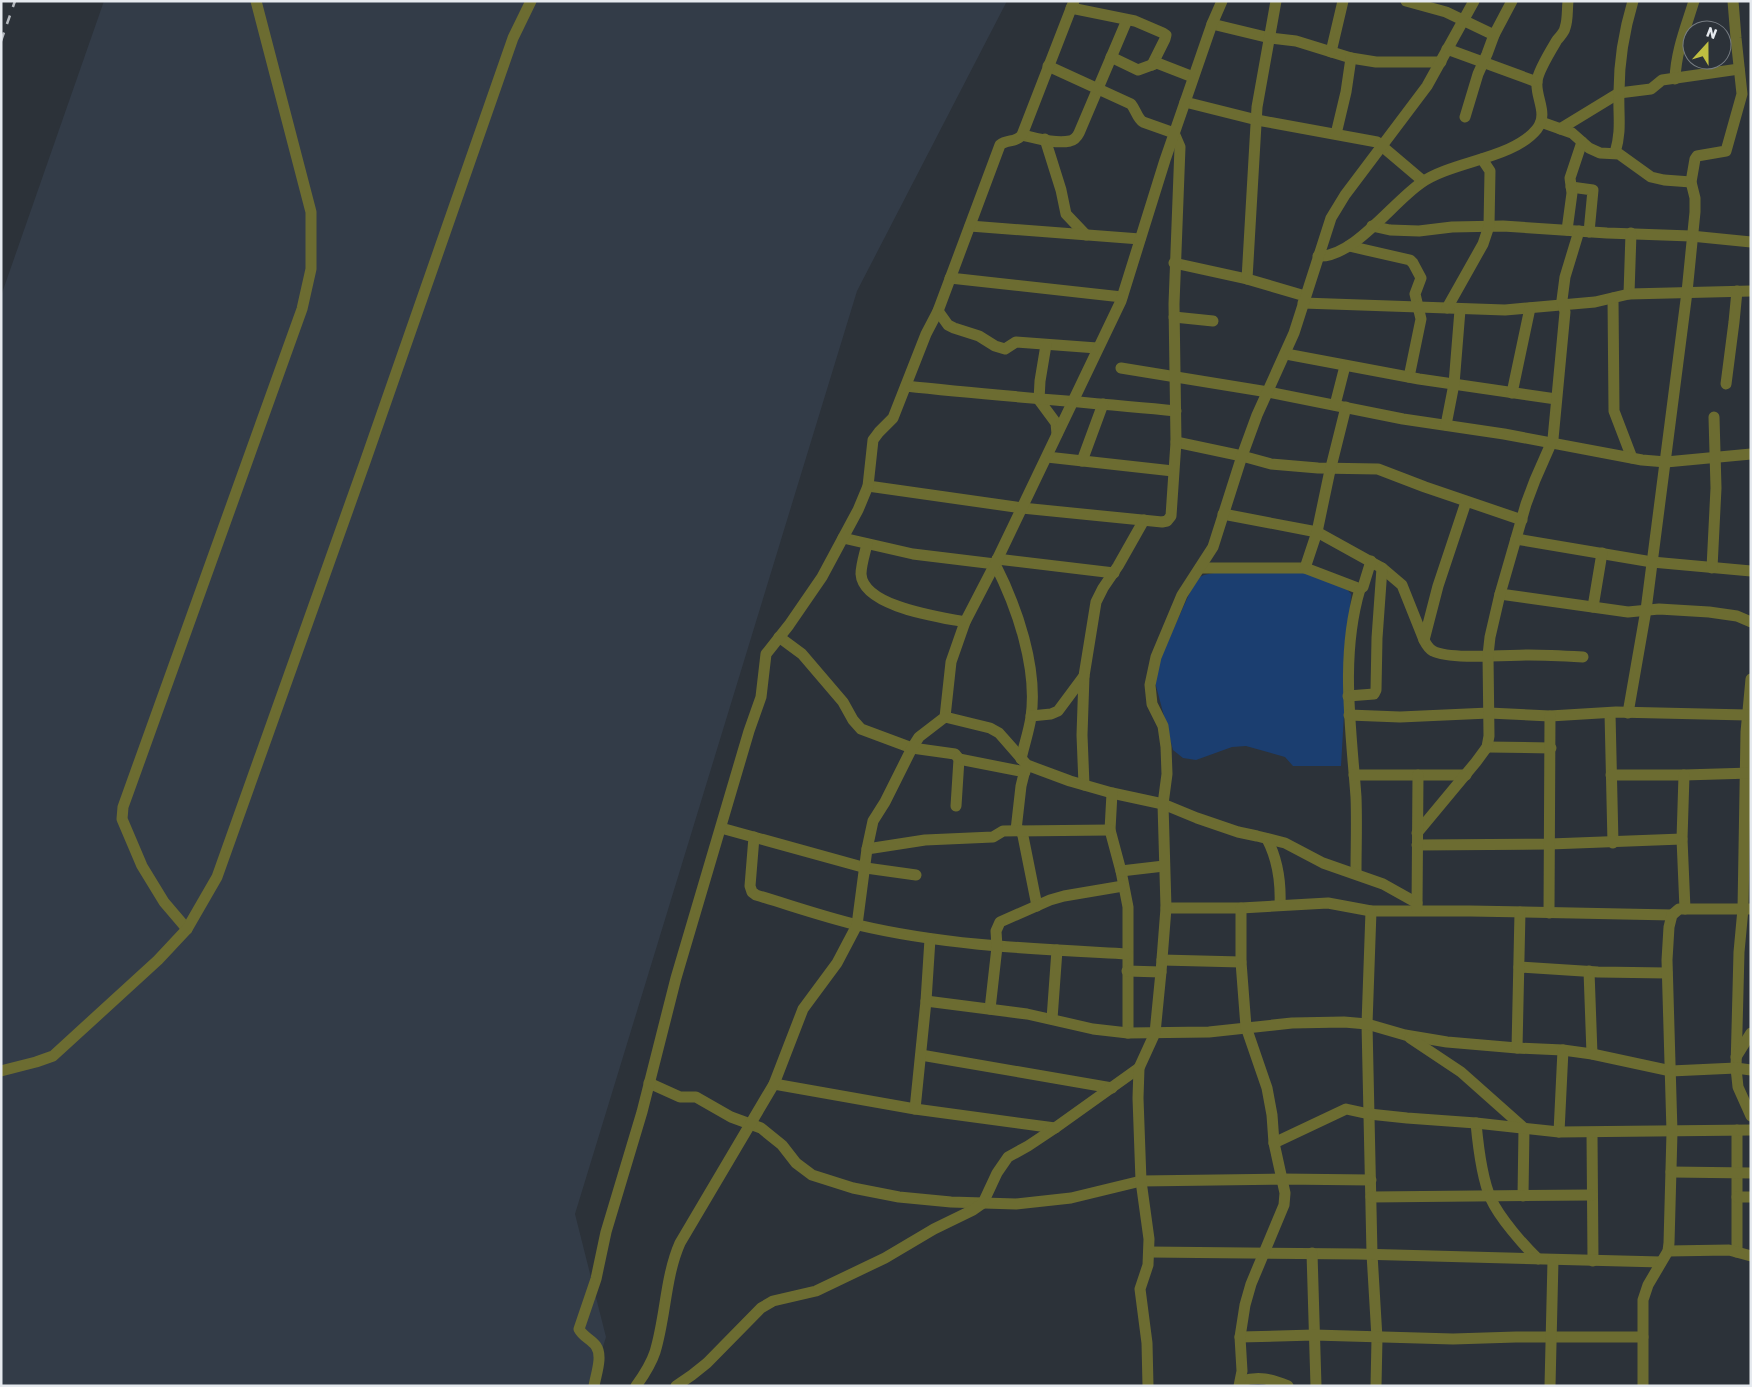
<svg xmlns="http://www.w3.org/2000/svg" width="1752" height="1387" font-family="Rubik,sans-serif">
	<rect width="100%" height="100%" fill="#2c3239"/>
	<polygon fill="#333c48" points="104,1 1007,1 857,291 575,1214 606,1337 591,1386 1,1386 1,296"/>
	<polygon fill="#1b3e70" points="1218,572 1308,573 1344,586 1351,594 1341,766 1293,766 1285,757 1246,746 1232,747 1196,760 1183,758 1173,750 1155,682 1157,665 1196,579 1204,575"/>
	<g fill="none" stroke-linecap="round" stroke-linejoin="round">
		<g stroke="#6c6c31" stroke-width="11">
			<polyline points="1406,1 1446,12 1494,35"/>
			<polyline points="1071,8 1135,21 1163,33 1166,35 1165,39 1152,65"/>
			<polyline points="1212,24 1270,38 1296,41 1351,58 1376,62 1441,62"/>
			<polyline points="1447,49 1537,82"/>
			<polyline points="1331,52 1343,1"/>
			<polyline points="1111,57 1138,70 1157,63 1193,77"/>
			<path d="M1675,79C1676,51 1686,27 1694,1"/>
			<polyline points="1185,102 1257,120 1377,142 1423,181"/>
			<polyline points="1465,117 1478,74 1487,54 1494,35 1512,1"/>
			<polyline points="1541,122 1572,133 1589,148 1600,153 1619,154 1651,177 1664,180 1691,182"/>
			<polyline points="1560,129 1619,93 1651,89 1662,80 1739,69"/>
			<polyline points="1336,134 1346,92 1351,58"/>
			<path d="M1022,135C1036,138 1055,144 1070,141C1074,140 1077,137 1079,133L1127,20"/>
			<polyline points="1045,139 1061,190 1066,214 1086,235"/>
			<path d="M1615,153C1622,130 1618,115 1619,92C1619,61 1624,31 1633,1"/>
			<polyline points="1571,187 1593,190 1589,232"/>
			<polyline points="970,226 1140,239"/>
			<polyline points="1372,226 1390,230 1419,231 1452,227 1503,226 1607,233 1691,236 1751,242"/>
			<polyline points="1567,230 1572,193 1570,178 1582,142"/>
			<polyline points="1349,246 1410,260 1413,263 1421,278 1415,294 1421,319 1409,377"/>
			<path d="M1318,256C1352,259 1393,202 1421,183C1452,161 1513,159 1537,129C1549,113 1535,98 1537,81C1538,71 1551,50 1557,40C1560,36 1564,33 1565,28C1568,20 1567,10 1568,1"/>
			<polyline points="1174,263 1247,279 1305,296"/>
			<polyline points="950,278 1122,297"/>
			<polyline points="1247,279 1257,107 1276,1"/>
			<polyline points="1629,294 1631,233"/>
			<polyline points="1613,298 1614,411 1632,458"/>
			<polyline points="1303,303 1505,310 1595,302 1629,294 1751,291"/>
			<polyline points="1447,308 1483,244 1489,226 1490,171 1482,159"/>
			<polyline points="938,311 948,325 954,328 979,336 995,346 1005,349 1016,342 1097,348"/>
			<polyline points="1174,317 1213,321"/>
			<polyline points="1046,345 1040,381 1039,400 1056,423 1057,434"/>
			<polyline points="1286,354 1419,379 1556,399"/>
			<polyline points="1121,368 1268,392 1403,419 1504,434 1642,460 1666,462 1751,454"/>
			<polyline points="1726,384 1734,322 1737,291"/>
			<path d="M906,386C996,396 1086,402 1176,411"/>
			<polyline points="1512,393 1530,308"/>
			<polyline points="1335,405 1345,366"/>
			<polyline points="1446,425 1454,384 1460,310"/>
			<polyline points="1176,442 1242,456 1271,464 1318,468 1378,469 1425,487 1522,520"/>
			<polyline points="1047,457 1173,471"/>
			<polyline points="1082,461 1103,404"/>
			<path d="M868,486L1022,508L1162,522L1167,521L1171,516L1176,442L1174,304L1180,147L1174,133L1143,122C1137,118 1136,110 1131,104L1048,66"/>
			<path d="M1223,514L1317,532L1382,568L1402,585L1424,640C1426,644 1429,649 1433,651C1450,660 1508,655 1529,655C1547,655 1565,656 1583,657"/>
			<path d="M843,538L913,554L995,564C1017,607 1038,668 1031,717C1029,731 1024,745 1021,759"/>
			<polyline points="1516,539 1652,562 1751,571"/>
			<path d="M867,544C865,553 861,565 861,574C863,607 940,617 965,622"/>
			<polyline points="997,559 1114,573"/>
			<path d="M1200,568H1305L1360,589C1340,656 1351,728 1356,797C1357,822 1356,848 1356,873"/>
			<polyline points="1305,568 1317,532 1329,475 1346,407"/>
			<polyline points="1712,568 1716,488 1714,417"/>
			<polyline points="1360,589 1363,587 1371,561"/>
			<polyline points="1500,594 1628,612 1659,609 1709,612 1737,616 1751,622"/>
			<polyline points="1593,607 1602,553"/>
			<polyline points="779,637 802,654 843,702 853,720 861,729 912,748 955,754 959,759 956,806"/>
			<polyline points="1424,640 1438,586 1466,502"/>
			<polyline points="1084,676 1082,735 1084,785"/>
			<polyline points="1751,679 1746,732 1743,909 1739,952 1736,1068 1738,1087 1751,1116"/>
			<polyline points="1348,696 1374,694 1376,690 1377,638 1382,568"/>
			<polyline points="1610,713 1613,843"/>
			<polyline points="1628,713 1646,610 1687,292 1695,212 1695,198 1691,182 1695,159 1697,156 1726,151 1742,94 1736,38 1733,1"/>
			<polyline points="1349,715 1400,717 1489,713 1550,716 1616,712 1747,715"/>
			<polyline points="1031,716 1051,714 1058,711 1084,676 1096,602 1103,588 1118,566 1144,520"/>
			<polyline points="945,717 990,728 999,733 1027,765 1070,781 1112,793 1163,804 1197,818 1238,832 1257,836 1285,843 1323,863 1383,884 1417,903"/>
			<polyline points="1487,747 1551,748"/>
			<polyline points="959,759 1025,772"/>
			<polyline points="1354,775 1466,775"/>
			<polyline points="1611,775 1684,775 1751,773"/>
			<polyline points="1684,775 1682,839 1685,909"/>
			<polyline points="1112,793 1110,830 1121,871 1128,907 1128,1033"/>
			<polyline points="721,828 866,868 916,875"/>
			<polyline points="1016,830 1021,786 1026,766"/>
			<polyline points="1022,831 1037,906"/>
			<polyline points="1417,833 1476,762 1487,747 1489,736 1488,655 1490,637 1500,594 1526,504 1535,480 1553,439 1565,312 1562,300 1565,277 1579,231"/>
			<path d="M754,837L750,886L752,892L756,895C790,905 824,917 858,925C947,946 1037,949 1127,954"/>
			<path d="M1267,839C1278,860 1281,881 1280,905"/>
			<polyline points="1417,845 1550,844 1682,839"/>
			<polyline points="867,849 925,840 993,837 1003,831 1110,830"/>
			<polyline points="1121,871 1164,866"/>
			<polyline points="1166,908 1241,908 1328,903 1371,911 1470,911 1672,915"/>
			<polyline points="1417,908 1418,775"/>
			<polyline points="1371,911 1367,1024 1372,1254 1377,1338 1376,1386"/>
			<polyline points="1549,913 1550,716"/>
			<polyline points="187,929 164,902 142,866 122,819 123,807 302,309 311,269 311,212 256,1"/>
			<polyline points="1162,960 1241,962"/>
			<polyline points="1519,967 1598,972 1667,973"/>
			<polyline points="1127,971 1161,972"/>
			<polyline points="1589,971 1592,1054"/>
			<polyline points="926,1001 1027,1014 1093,1029 1128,1033 1209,1032 1292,1023 1344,1022 1367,1024 1405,1035 1447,1042 1517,1048 1563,1050 1592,1054 1671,1071 1736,1068 1751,1070"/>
			<polyline points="990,1009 997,947 996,931 1000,922 1050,900 1064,896 1123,886"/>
			<polyline points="1052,1019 1057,950"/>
			<polyline points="1410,1038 1461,1072 1524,1128 1523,1196"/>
			<polyline points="1517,1048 1520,912"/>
			<polyline points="921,1055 1112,1088"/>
			<polyline points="1736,1057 1751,1033"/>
			<polyline points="1,1071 36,1062 53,1056 158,960 187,929 217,877 365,462 513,38 531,1"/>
			<polyline points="649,1083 680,1097 696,1097 731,1117 761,1128 782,1145 796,1163 812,1175 853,1188 899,1197 951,1202 1016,1204 1071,1198 1141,1181 1281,1179 1371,1180"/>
			<polyline points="774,1084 915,1109 1055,1128"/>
			<polyline points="915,1109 926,1001 930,939"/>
			<path d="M1476,1123C1478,1145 1482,1179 1491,1199C1499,1217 1524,1246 1538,1259"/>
			<polyline points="1737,1130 1737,1252"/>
			<polyline points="1559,1132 1563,1050"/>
			<polyline points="1592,1133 1593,1261"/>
			<polyline points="1274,1143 1346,1109 1369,1114 1407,1118 1476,1123 1559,1132 1751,1130"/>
			<polyline points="1671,1172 1751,1173"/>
			<polyline points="1371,1197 1592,1195"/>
			<polyline points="1737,1197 1751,1197"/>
			<polyline points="1668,1251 1729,1250 1751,1256"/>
			<polyline points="1149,1252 1358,1254 1661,1262"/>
			<polyline points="1312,1253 1316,1386"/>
			<polyline points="1240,1337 1314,1335 1453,1339 1516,1337 1643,1337"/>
			<path d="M1241,1381C1260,1376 1270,1379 1288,1386"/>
			<path d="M594,1386C596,1374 603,1356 596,1346C591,1339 583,1337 579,1329L596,1279L606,1232L642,1112L676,978L749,731L761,697L766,654L789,625L822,577L858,510L868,486L873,440L879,432L893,418L926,334L938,311L1000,145C1007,139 1016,143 1022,135L1074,1"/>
			<path d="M636,1386C644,1375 651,1364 655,1352C666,1316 665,1277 680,1243L774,1084L803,1009L837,963L857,925L867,849L873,821L885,802L912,748L919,737L945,717L951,662L965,622L995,564L1121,301L1165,160L1212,24L1222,1"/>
			<polyline points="676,1386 692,1375 707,1363 761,1308 773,1301 816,1291 885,1258 934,1229 973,1210 983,1203 997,1173 1008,1157 1028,1146 1055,1128 1139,1068"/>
			<polyline points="1148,1386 1147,1343 1140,1289 1148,1265 1149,1239 1141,1181 1138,1098 1139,1068 1155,1033 1161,972 1166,908 1163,804 1167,774 1166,747 1163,726 1152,704 1150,685 1156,657 1182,595 1213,547 1242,456 1257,415 1294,333 1331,218 1345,195 1427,86 1474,1"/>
			<polyline points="1239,1386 1242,1371 1240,1337 1245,1305 1251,1284 1284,1205 1285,1193 1274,1143 1272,1115 1267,1088 1246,1027 1241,962 1241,908"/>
			<polyline points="1550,1386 1553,1260"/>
			<polyline points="1643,1386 1643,1300 1648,1285 1668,1251 1669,1243 1672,1132 1667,960 1669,927 1672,915 1679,909 1751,909"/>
		</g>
		<polyline stroke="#b5b9bf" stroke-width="2.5" stroke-dasharray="9 9" stroke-linecap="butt" points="1,41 15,1"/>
	</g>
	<rect width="1752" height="1387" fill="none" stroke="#e6eaef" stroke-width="5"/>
	<g transform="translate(1707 45) rotate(21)"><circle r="24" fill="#2c3239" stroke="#767c82"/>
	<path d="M0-4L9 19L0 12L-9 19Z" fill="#bfbe41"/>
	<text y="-8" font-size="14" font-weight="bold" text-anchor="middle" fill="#e6eaef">N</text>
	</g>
</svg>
